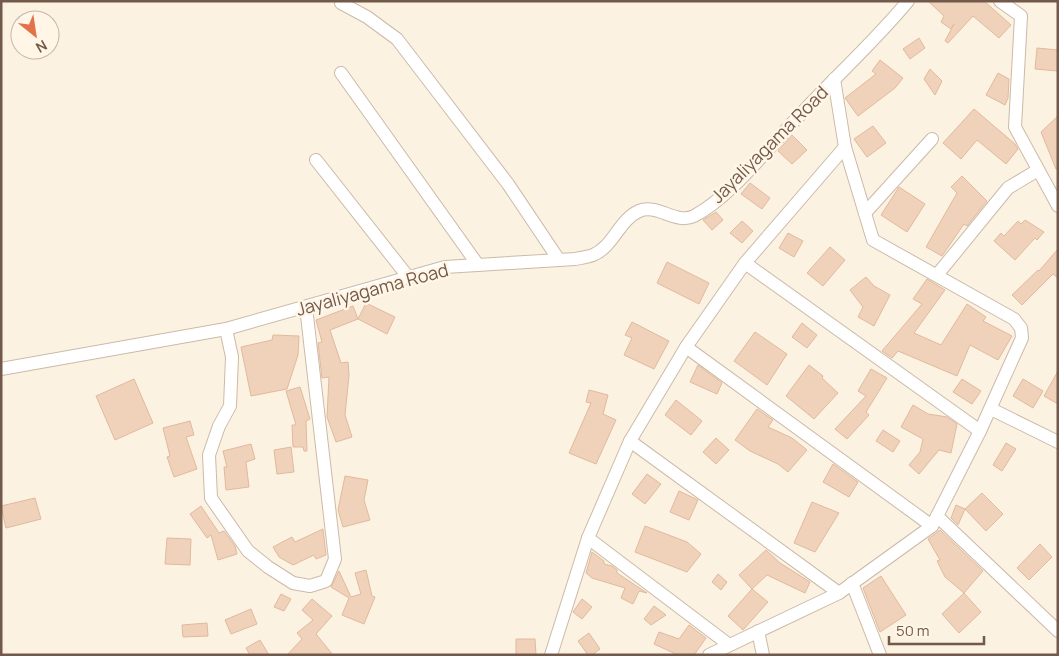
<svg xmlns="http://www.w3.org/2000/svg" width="1059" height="656" font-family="Manrope,sans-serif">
	<rect width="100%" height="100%" fill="#fbf2e2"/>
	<g fill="#f0d2bb" stroke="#e2b99b">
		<polygon points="928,1 984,1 1011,25 999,38 973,16 948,43 945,41 954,24 951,29 941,22 944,16"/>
		<polygon points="919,38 925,48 910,59 903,49"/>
		<polygon points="1037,48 1058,50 1058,71 1035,69"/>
		<polygon points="880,60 903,78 895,88 858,116 845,98 876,74 872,71"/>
		<polygon points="930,69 942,81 935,95 924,79"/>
		<polygon points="998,73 1009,79 1008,98 1005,105 986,95"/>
		<polygon points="974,109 1015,144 1018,149 1006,164 977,140 961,159 943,143"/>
		<polygon points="1058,116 1058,169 1056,169 1041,132"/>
		<polygon points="873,126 886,143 867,157 854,139"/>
		<polygon points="792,135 807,150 792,164 778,151"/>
		<polygon points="962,176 987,201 967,226 964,224 942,256 926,247 957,193 951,187"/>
		<polygon points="750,183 770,198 762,209 741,194"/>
		<polygon points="899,187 925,204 907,232 881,215"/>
		<polygon points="716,212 723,220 712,230 703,220"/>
		<polygon points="1025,220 1044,232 1037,240 1035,238 1015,260 994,241 1001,233 1004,236 1018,221 1021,224"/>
		<polygon points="742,221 753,231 742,243 730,233"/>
		<polygon points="788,233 803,241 794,257 779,248"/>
		<polygon points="830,247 845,260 823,286 807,273"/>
		<polygon points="1058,249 1058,278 1053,274 1022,305 1012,295 1038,270 1039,271"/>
		<polygon points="667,262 709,283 699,304 657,283"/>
		<polygon points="866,277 874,286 890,295 874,326 858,317 863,307 850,290"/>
		<polygon points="927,279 945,290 914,333 941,345 967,304 986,317 983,321 1012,336 998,360 970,345 957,376 898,351 892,358 882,351 922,304 913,299"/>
		<polygon points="366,303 395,317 387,334 358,319"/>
		<polygon points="353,306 358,319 330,330 341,363 348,362 349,375 345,415 352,437 336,442 327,417 329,377 322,378 318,343 322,342 316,320"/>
		<polygon points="632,322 669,341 654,369 624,355 632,338 625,335"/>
		<polygon points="802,323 817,335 807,348 792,337"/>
		<polygon points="755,332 787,354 767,385 734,361"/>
		<polygon points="273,335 299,336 298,355 287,389 251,396 241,347 272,340"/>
		<polygon points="698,365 722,383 717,394 690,382"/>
		<polygon points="809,365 823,376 822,378 838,393 814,419 786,396"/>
		<polygon points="871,369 887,378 866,412 869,415 847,439 835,429 866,396 858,391"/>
		<polygon points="1058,371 1058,404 1044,396"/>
		<polygon points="134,379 153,423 115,440 96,396"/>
		<polygon points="962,379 981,391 972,404 953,392"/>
		<polygon points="1023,379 1043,391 1033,408 1013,396"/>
		<polygon points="300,387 310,419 306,421 307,451 304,451 303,447 293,447 292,425 296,425 286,391"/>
		<polygon points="589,390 608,395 603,414 616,420 596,464 569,453 591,403 586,402"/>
		<polygon points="676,400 702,421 691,435 665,415"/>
		<polygon points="913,405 928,414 947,417 957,424 951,453 939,450 919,474 909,465 920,452 923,439 901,427"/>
		<polygon points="757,409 773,420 768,427 792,438 807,450 788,472 778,464 750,451 735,440"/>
		<polygon points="190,421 194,435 186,437 197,469 174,477 167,457 170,456 163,428"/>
		<polygon points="883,430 900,441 893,452 876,441"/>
		<polygon points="716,438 729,450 716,464 703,452"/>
		<polygon points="1006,443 1016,449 1002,471 993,465"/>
		<polygon points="251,444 255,459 246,462 249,487 226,490 224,467 227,467 223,451"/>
		<polygon points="291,447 294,472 277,474 274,450"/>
		<polygon points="833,464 858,482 849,497 823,482"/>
		<polygon points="647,474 661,484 645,504 632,494"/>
		<polygon points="345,476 368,480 364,500 370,520 343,527 338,510"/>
		<polygon points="679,491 698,500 689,520 670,512"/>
		<polygon points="982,493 1003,514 986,531 965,509"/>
		<polygon points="35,498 41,519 6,528 1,506"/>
		<polygon points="812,502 839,513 815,552 794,543"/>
		<polygon points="956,505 965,509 958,525 951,518"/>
		<polygon points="201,506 219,533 224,531 235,546 237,554 218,560 211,535 207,538 190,514"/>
		<polygon points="645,526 687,542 701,554 687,572 635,552"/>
		<polygon points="323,529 326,555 316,559 314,555 293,565 279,557 273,547 292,537 295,542"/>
		<polygon points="940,530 983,571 964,593 945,577 937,561 940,560 928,539"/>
		<polygon points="167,538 191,539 190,565 165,564"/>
		<polygon points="1040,544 1052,557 1029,580 1017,568"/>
		<polygon points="766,550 780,563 810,582 805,593 767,575 752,589 739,575"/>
		<polygon points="592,552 604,561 604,564 612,566 617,570 617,573 647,593 639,591 633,604 621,598 625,588 592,578 586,573"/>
		<polygon points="366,570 372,596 375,597 364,624 342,615 349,598 331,587 339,571 351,597 361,594 355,573"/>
		<polygon points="718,574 727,582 721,590 712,582"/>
		<polygon points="881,576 906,615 880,632 863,588"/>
		<polygon points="752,589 768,602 743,630 728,616"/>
		<polygon points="964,593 981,612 959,633 942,614"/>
		<polygon points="281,594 291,599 284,611 274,607"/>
		<polygon points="312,599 332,616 316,634 333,655 287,655 302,639 297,633 313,620 302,610"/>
		<polygon points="582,599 592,607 582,619 573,612"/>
		<polygon points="654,606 666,615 651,625 644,619"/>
		<polygon points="251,609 257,624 231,634 225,620"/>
		<polygon points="207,623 208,636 183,637 182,625"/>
		<polygon points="689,625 706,638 694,655 678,655 654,644 659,632 679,639"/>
		<polygon points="589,633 600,649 592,655 588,655 578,641"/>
		<polygon points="516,639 535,639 536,655 516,655"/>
		<polygon points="260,640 269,655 250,655 246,648"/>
	</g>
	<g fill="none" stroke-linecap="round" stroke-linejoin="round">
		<defs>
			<g id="minor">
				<polyline points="1000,1 1021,16 1015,127 1058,206"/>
				<polyline points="341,3 367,17 397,39 508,184 559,260"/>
				<polyline points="341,73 478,265"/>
				<polyline points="316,160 409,278"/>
				<polyline points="865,213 932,139"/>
				<polyline points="745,263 980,431"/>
				<polyline points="937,275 1008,188 1038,170"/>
				<polyline points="226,329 232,357 230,406 219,426 209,455 211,498 248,551 268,567 293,583 310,586 326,581 335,559 306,307"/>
				<polyline points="686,347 932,526"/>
				<path d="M1,369L226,329L445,267L575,259C580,258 588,257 593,255C613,247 619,220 639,211C657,203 676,225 694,216C731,197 771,144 801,114C836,76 875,41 908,1"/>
				<polyline points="991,409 1058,442"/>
				<polyline points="630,441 839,593"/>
				<polyline points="937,516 1058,631"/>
				<polyline points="588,538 728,644"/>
				<polyline points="852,583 880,655"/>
				<polyline points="758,631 763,655"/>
				<polyline points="551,655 588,538 630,441 686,347 745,263 845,147"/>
				<polyline points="709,655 839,593 932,526 980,431 1022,338 1021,328 1014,319 873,240 845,147 834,79"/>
			</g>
		</defs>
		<use href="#minor" stroke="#ccbaa9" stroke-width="14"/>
		<use href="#minor" stroke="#fff" stroke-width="12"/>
	</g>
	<g text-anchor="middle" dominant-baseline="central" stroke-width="5" stroke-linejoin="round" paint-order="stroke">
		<g font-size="18" fill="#725949" stroke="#fff6e8">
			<text transform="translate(769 144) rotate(-45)">Jayaliyagama Road</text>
			<text transform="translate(372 289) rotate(-15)">Jayaliyagama Road</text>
		</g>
	</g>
	<rect width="1059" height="656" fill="none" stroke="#725949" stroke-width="5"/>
	<g transform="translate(35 35) rotate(150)"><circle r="24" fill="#fff6e8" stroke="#c7b7a8"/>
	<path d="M0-4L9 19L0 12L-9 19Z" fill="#e3714a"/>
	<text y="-8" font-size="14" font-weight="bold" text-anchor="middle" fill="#725949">N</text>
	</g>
	<path d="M889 636v8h95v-8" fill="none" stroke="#725949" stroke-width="2.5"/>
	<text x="896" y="636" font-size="15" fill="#725949" stroke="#fff6e8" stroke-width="4" paint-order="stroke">50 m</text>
</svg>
